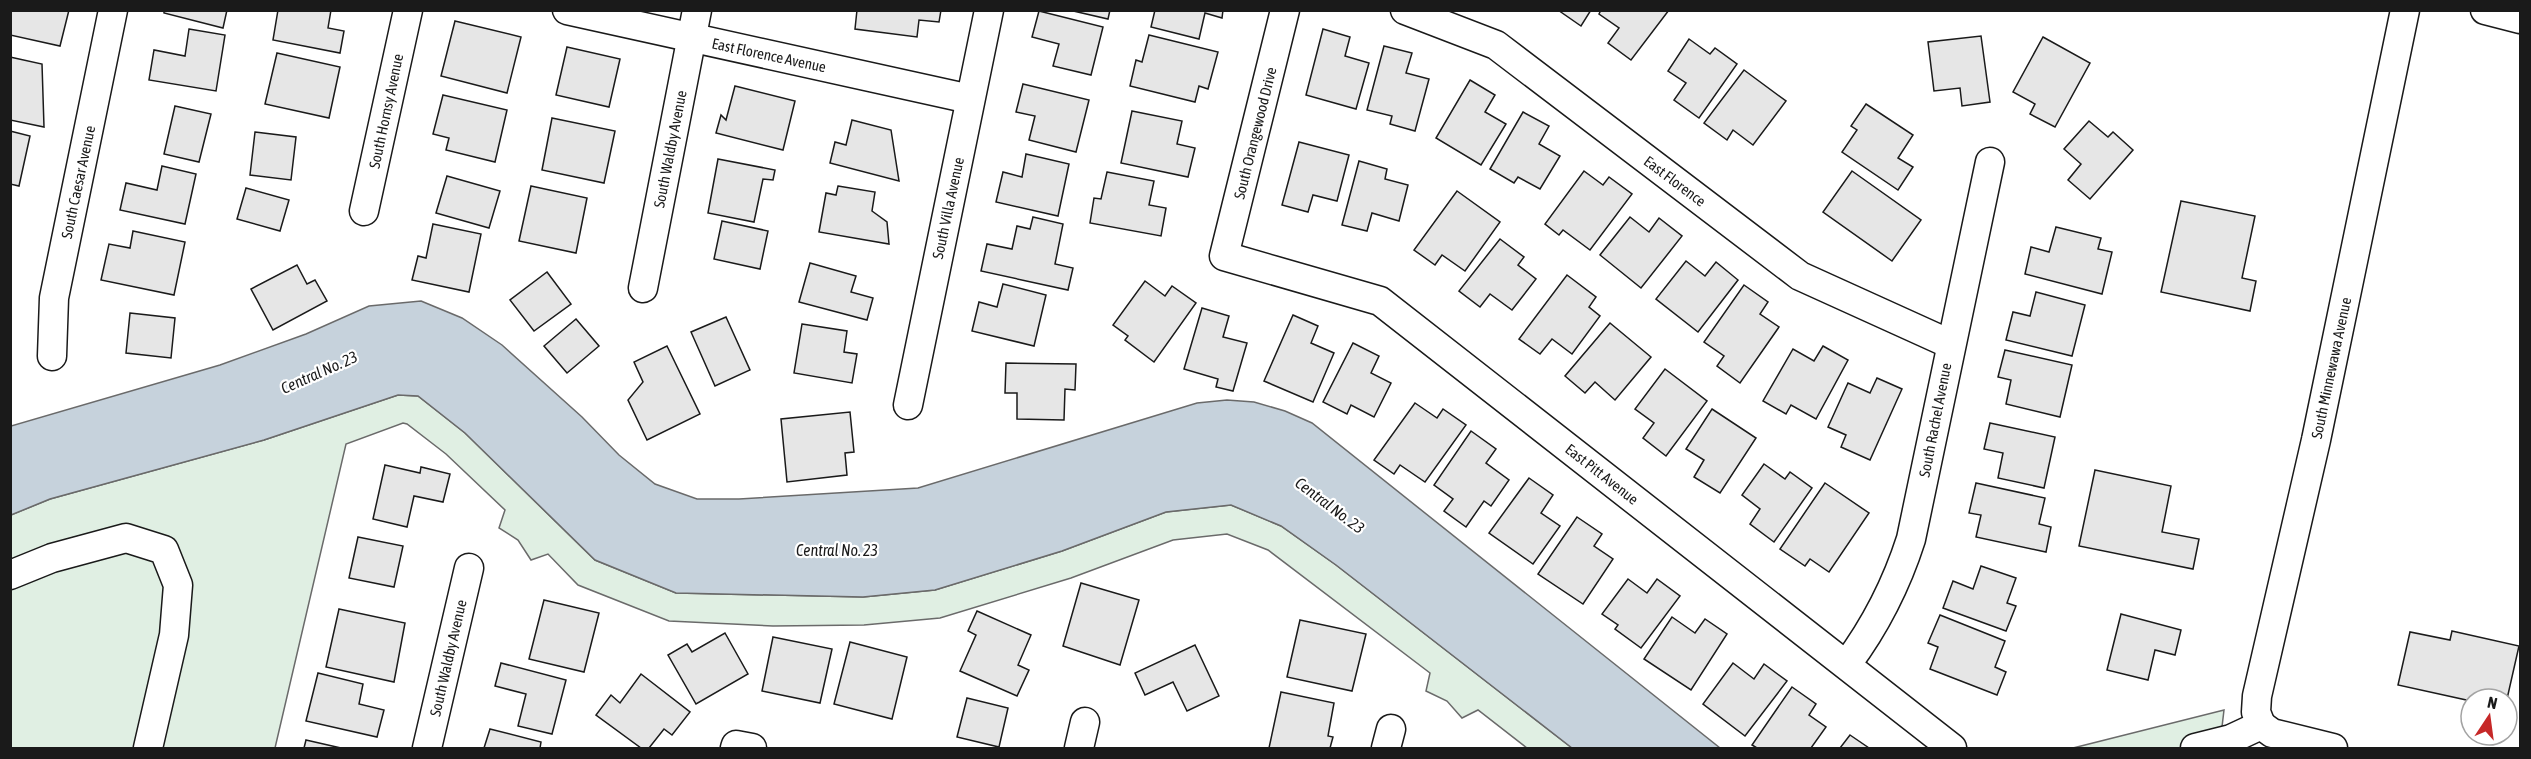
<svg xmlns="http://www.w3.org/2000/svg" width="2531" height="759" font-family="'Asap Condensed',sans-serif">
	<rect width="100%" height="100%" fill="#fff"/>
	<g fill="#e0efe3" stroke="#6a6a6a" stroke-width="1.5">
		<polygon points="398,395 418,396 465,433 595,560 676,593 863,597 935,590 1062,551 1166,512 1231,505 1281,526 1336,565 1572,748 1527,748 1478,710 1462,718 1447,701 1426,691 1430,673 1268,550 1227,534 1173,540 1071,578 940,618 864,625 773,626 669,621 578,585 548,554 531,560 518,540 499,528 505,510 446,454 407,424 403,423 346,444 275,748 11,748 11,515 50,499 264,440"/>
		<polygon points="2224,710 2222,727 2229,748 2073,748"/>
	</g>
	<polygon fill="#c6d2dc" stroke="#6a6a6a" stroke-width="1.5" points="421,301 462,318 502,345 582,417 619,455 655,484 697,499 739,499 918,488 1197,403 1227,400 1254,402 1285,411 1312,423 1720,748 1572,748 1336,565 1281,526 1231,505 1166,512 1062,551 935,590 863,597 676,593 595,560 465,433 418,396 398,395 264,440 50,499 11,515 11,426 220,365 306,334 369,306"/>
	<g fill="#e6e6e6" stroke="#1a1a1a" stroke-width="1.5">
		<polygon points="10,10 69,10 60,46 10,35"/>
		<polygon points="164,10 227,10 223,28 164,13"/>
		<polygon points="278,10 331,10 328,28 344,31 340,53 273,40"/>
		<polygon points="857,10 941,10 939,22 919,20 917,37 855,29"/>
		<polygon points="1069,10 1110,10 1108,19"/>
		<polygon points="1155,10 1223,10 1222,18 1205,13 1199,39 1151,27"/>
		<polygon points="1558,10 1591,10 1581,26"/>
		<polygon points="1601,10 1669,10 1631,60 1608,43 1619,28 1599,14"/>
		<polygon points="1039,11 1103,27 1091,75 1053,66 1059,44 1032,37"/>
		<polygon points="455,21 521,37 507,93 441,76"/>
		<polygon points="189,29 225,35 216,91 149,80 154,50 185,56"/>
		<polygon points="1323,29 1350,37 1345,56 1369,63 1356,109 1306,95"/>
		<polygon points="1149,35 1218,52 1208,89 1199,86 1195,102 1130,86 1136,60 1142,62"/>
		<polygon points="1981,36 1990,102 1962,106 1960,88 1934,91 1928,42"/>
		<polygon points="2043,37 2090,63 2055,127 2030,114 2035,104 2013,92"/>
		<polygon points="1689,39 1710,54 1715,48 1737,64 1699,118 1674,100 1686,83 1668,71"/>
		<polygon points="1384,46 1412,53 1406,73 1429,79 1415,131 1390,124 1392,116 1367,110"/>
		<polygon points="567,47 620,59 609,107 556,95"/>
		<polygon points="277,53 340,67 329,118 265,104"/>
		<polygon points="10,57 42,64 44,127 10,120"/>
		<polygon points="1744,70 1786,101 1753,145 1733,130 1727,140 1704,123"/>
		<polygon points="1470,80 1495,95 1485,112 1506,124 1481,165 1436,138"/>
		<polygon points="1023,84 1089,100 1076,152 1029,140 1035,116 1016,112"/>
		<polygon points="735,86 795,101 783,150 716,133 721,115 726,120"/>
		<polygon points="443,95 507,110 495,162 446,150 449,138 433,134"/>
		<polygon points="1866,104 1913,135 1898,158 1913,167 1898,190 1842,152 1857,130 1851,126"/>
		<polygon points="175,106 211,114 199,162 164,154"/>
		<polygon points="1132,111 1182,121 1177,144 1195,148 1188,177 1121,163"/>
		<polygon points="1523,112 1549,126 1539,144 1560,156 1540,189 1518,177 1514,183 1490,169"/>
		<polygon points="552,118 615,131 604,183 542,170"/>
		<polygon points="852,120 891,130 899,181 830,163 835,142 846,145"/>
		<polygon points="2089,121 2108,137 2113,132 2133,150 2090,199 2068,180 2081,164 2064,149"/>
		<polygon points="10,131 30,136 19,186 10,184"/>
		<polygon points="255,132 296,137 291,180 250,175"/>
		<polygon points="1299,142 1349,155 1337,201 1313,195 1308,212 1282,205"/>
		<polygon points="1026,154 1069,164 1058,216 996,202 1003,172 1022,177"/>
		<polygon points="718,159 775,170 773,180 763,179 754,222 708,213"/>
		<polygon points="1359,161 1387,169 1385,179 1408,185 1399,221 1372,213 1367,231 1342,225"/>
		<polygon points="162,166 196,174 185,224 120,210 126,183 157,190"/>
		<polygon points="1584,171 1603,185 1609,177 1632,194 1590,250 1563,230 1559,235 1545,224"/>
		<polygon points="1852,171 1921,220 1892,261 1823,212"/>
		<polygon points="1107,172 1154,181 1149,205 1166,208 1161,236 1090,223 1094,198 1101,199"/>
		<polygon points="447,176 500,191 489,228 436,213"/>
		<polygon points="531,186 587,198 576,253 519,241"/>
		<polygon points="838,186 875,192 872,211 887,222 889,244 819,232 826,193 836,195"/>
		<polygon points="246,188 289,200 280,231 237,219"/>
		<polygon points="1457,191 1500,222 1465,271 1442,255 1435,265 1414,250"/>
		<polygon points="2181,201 2255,216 2242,278 2256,281 2250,311 2161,292"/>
		<polygon points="1033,217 1063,224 1055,264 1073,268 1068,290 981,271 987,244 1012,249 1017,226 1030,229"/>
		<polygon points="1630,217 1649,232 1659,218 1682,236 1641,288 1600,255"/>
		<polygon points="722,221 768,231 760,269 714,259"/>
		<polygon points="433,224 481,234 469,292 412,280 418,256 426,258"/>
		<polygon points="2056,227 2101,238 2098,249 2112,252 2102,294 2025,274 2031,247 2049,252"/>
		<polygon points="133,231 185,242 174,295 101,280 109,244 130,248"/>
		<polygon points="1500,239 1524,257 1518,265 1536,279 1512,310 1490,294 1480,307 1459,291"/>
		<polygon points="1686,261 1705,276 1716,262 1738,280 1698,332 1656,299"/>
		<polygon points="810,263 856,276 851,292 873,298 867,320 799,302"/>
		<polygon points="297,265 307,284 315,280 327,301 273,330 251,289"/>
		<polygon points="547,272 571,304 534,331 510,300"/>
		<polygon points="1567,275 1596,297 1589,307 1600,316 1572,354 1552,339 1540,354 1519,339"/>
		<polygon points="1145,281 1165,296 1172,286 1196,303 1154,362 1125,340 1128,336 1113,325"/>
		<polygon points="1003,284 1046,295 1034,346 972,331 979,302 997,307"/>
		<polygon points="1744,285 1768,302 1760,314 1779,327 1740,383 1717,366 1724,356 1704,342"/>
		<polygon points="2036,292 2085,305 2072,356 2006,340 2013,312 2030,316"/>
		<polygon points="1202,308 1229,316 1223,337 1247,343 1233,391 1216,387 1218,379 1184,369"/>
		<polygon points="130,313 175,318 171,358 126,353"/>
		<polygon points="1293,315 1318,326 1311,343 1334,353 1313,402 1264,381"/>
		<polygon points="726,317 750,370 715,386 691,332"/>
		<polygon points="576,319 599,346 567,373 544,346"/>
		<polygon points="1610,323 1651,357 1615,400 1595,382 1585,393 1565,376"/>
		<polygon points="802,324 847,331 844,352 857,354 852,383 794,373"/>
		<polygon points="1353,343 1379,356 1371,373 1391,383 1374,417 1351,405 1347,414 1323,402"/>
		<polygon points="667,346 700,414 647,440 628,400 643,382 634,362"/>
		<polygon points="1823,346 1848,360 1816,419 1791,405 1786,414 1763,401 1793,349 1814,361"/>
		<polygon points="2005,350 2072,365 2060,417 2006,404 2011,380 1998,377"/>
		<polygon points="1006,363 1076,364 1075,390 1065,389 1064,420 1017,419 1017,393 1005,393"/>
		<polygon points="1665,369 1707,401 1666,456 1643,438 1654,423 1635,409"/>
		<polygon points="1877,378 1902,389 1870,460 1841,447 1846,435 1828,427 1848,383 1870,393"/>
		<polygon points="1415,403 1437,418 1443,409 1466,425 1425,482 1400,465 1394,474 1374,460"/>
		<polygon points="1712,409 1756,438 1720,493 1694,477 1704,460 1686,449"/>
		<polygon points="850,412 854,452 845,453 847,475 787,482 781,419"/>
		<polygon points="1990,423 2055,437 2044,488 1998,478 2003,453 1984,449"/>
		<polygon points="1471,431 1496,449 1486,463 1509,480 1491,506 1484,501 1466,527 1444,511 1453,499 1434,485"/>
		<polygon points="1764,464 1785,479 1790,472 1812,488 1774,542 1750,524 1760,509 1742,495"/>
		<polygon points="385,465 420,473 421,467 450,474 443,502 414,496 407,527 373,519"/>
		<polygon points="2095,470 2171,486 2162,532 2199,539 2193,569 2079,546"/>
		<polygon points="1529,478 1553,495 1541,513 1560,526 1533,564 1489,533"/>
		<polygon points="1825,483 1869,513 1829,572 1810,559 1805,566 1780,549"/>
		<polygon points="1976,483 2045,498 2039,524 2051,527 2046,552 1976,537 1981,515 1969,513"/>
		<polygon points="1577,517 1602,534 1594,546 1613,559 1583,604 1538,574"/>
		<polygon points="358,537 403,546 394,587 349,578"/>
		<polygon points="1981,566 2016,578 2007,603 2016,606 2006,631 1943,608 1953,581 1973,589"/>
		<polygon points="1628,579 1647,593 1657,579 1680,596 1641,648 1615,629 1618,625 1602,614"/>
		<polygon points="1081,583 1139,600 1120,665 1063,646"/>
		<polygon points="544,600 599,613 584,672 529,659"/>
		<polygon points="339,609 405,623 394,682 326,667"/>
		<polygon points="977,611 1031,635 1018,665 1029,670 1017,696 960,671 976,635 968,631"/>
		<polygon points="2121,614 2181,630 2175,655 2155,650 2148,680 2107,670"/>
		<polygon points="1940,615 2005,641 1995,667 2006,672 1997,695 1930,669 1938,647 1928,643"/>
		<polygon points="1672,617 1695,633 1705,619 1727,634 1691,690 1644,659"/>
		<polygon points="1300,620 1366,634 1352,691 1287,677"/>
		<polygon points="2452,631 2519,646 2507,699 2471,699 2471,701 2398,685 2410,632 2450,640"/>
		<polygon points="725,633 748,674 696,704 668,655 687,644 692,652"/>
		<polygon points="773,637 832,649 820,703 762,691"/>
		<polygon points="850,642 907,657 892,719 834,704"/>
		<polygon points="1195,645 1219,696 1187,711 1173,682 1145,695 1135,673"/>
		<polygon points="501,663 566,680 552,734 518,726 526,694 495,686"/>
		<polygon points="1733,663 1754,679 1764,664 1787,681 1745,736 1703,704"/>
		<polygon points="318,673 363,684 359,704 384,710 377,737 306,721"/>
		<polygon points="641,674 690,712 672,735 664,729 649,748 641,748 596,715 611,695 620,703"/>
		<polygon points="1792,687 1816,704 1809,715 1826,727 1811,748 1757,748 1752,745"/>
		<polygon points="1281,692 1334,703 1328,736 1333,737 1330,748 1269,748"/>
		<polygon points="967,698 1008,708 999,747 957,737"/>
		<polygon points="490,729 541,742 540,748 484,748"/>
		<polygon points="1850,735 1869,748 1840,748"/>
		<polygon points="306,740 341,748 304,748"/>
	</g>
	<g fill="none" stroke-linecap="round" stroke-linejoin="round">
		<defs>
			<g id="minor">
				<polyline points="567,10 970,99"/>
				<polyline points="1285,10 1224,256 1380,301 1952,748"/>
				<polyline points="1405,10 1496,45 1800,276 1950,344"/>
				<polyline points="2485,10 2520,19"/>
				<polyline points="364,211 408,10"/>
				<polyline points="643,288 697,10"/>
				<polyline points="52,356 54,298 113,10"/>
				<polyline points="908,405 989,10"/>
				<polyline points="10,575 52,558 126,538 164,550 178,585 174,635 148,748"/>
				<path d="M1847,664C1876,625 1896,586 1911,539L1990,162"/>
				<polyline points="2261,725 2256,712 2257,696 2316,440 2405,10"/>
				<polyline points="2261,725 2272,733 2333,748"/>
				<polyline points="427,748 469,568"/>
				<polyline points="735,748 736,745 752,748"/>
				<polyline points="1079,748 1085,722"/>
				<polyline points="1386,748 1391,729"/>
				<polyline points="2195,748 2231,739 2261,725"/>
			</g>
		</defs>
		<use href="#minor" stroke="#1a1a1a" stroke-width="31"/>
		<use href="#minor" stroke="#fff" stroke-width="28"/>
	</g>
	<g text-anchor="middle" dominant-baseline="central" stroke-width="4.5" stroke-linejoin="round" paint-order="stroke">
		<g font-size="15" fill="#1a1a1a" stroke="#fff">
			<text transform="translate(769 55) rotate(12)">East Florence Avenue</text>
			<text transform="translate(386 111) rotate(-78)">South Hornsy Avenue</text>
			<text transform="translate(1255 133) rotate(-76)">South Orangewood Drive</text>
			<text transform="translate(670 149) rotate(-79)">South Waldby Avenue</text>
			<text transform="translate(1675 181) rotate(37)">East Florence</text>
			<text transform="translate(78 182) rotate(-78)">South Caesar Avenue</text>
			<text transform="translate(948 208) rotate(-78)">South Villa Avenue</text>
			<text transform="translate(2331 368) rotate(-78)">South Minnewawa Avenue</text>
			<text transform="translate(1935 420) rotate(-79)">South Rachel Avenue</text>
			<text transform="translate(1602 474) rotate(38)">East Pitt Avenue</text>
			<text transform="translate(448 658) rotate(-77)">South Waldby Avenue</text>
		</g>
		<g font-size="16" font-style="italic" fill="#1a1a1a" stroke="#fff">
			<text transform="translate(319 372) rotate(-24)">Central No. 23</text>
			<text transform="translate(1330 505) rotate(37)">Central No. 23</text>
			<text x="837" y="550">Central No. 23</text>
		</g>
	</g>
	<rect width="2531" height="759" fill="none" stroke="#1a1a1a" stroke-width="24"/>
	<g transform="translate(2489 717) rotate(13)"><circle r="28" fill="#ffffff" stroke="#a3a3a3" stroke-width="1.5"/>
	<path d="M0-4.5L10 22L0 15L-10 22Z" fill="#c62828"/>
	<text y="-9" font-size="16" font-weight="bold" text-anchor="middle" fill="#1a1a1a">N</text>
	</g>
</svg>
